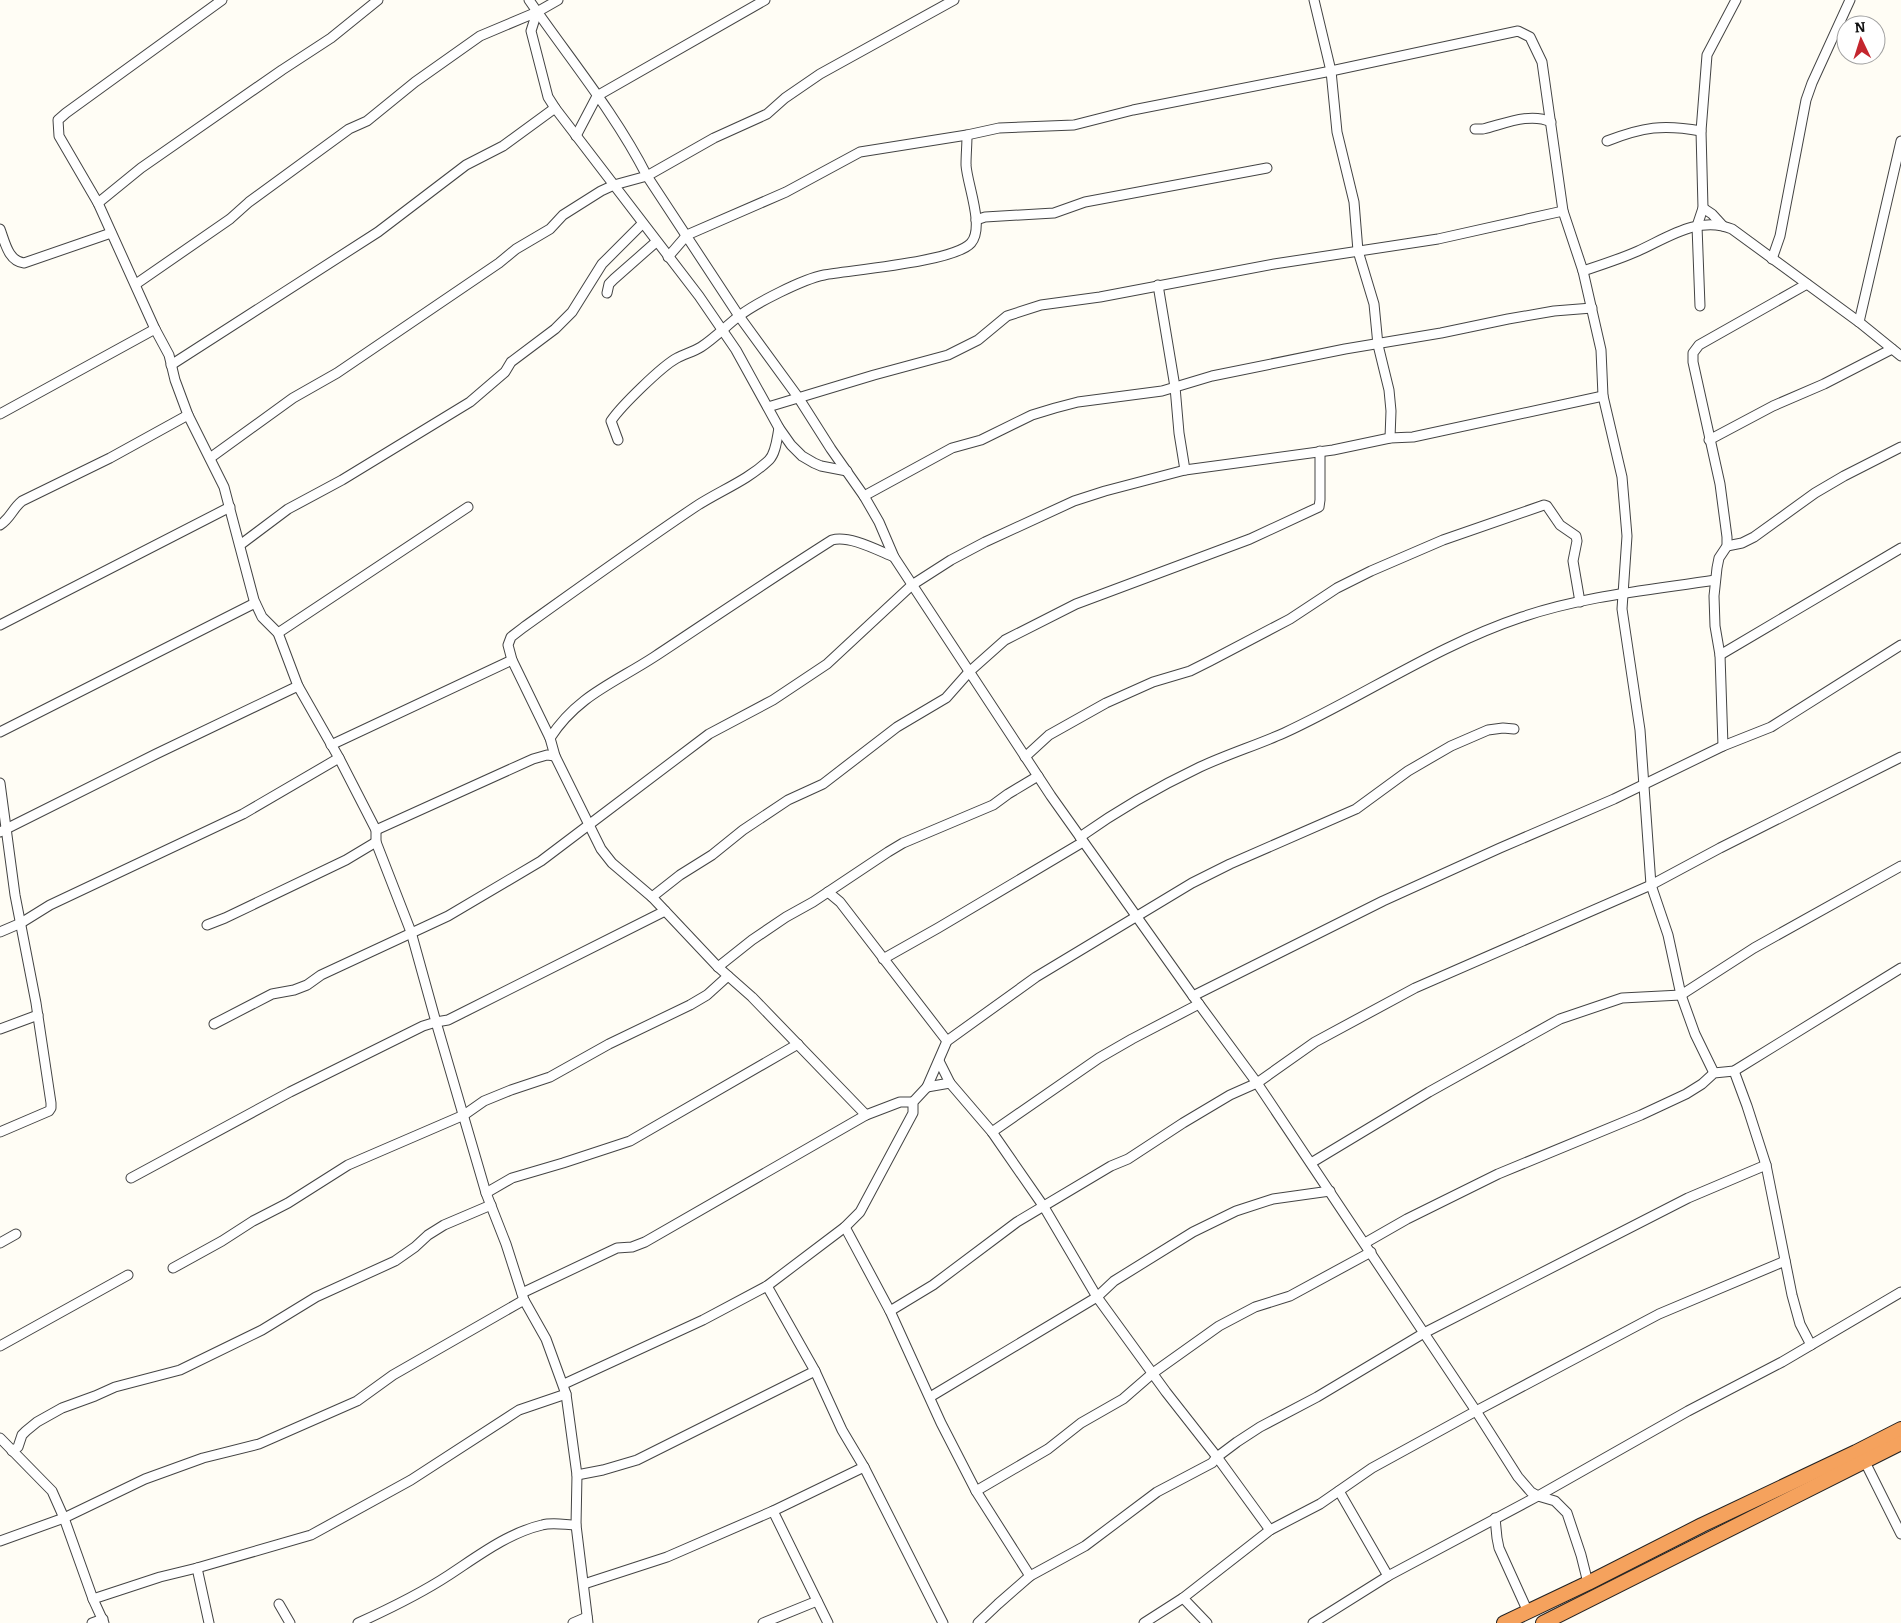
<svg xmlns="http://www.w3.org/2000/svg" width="1901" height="1623" font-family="Bitter,serif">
	<rect width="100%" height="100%" fill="#fffdf5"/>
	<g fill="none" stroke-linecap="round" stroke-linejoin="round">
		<defs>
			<g id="minor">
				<path d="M529,0C569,58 615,113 647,176L739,316L798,397L831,449L864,496L879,522L894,557L1051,796L1193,996L1257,1083L1476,1411L1518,1477L1531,1492L1538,1496L1555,1501L1567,1513L1581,1555L1588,1583"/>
				<polyline points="1314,0 1331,71 1337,132 1354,202 1358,251 1374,304 1378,345 1389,390 1391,411 1390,438"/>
				<polyline points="537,12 531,31 548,97 555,108 699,296 736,350 779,428 791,445 802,456 814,463 821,466 847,471"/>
				<path d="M1475,129H1483C1504,124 1530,112 1551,122"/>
				<polyline points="576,136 597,96 765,0"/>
				<path d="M1607,141C1643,127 1663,124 1701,131"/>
				<polyline points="98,203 141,168 282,70 331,38 378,0"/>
				<polyline points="1703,208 1712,214 1723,226"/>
				<polyline points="976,220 985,217 1054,213 1085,202 1267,168"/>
				<path d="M0,229C5,242 8,261 24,263L111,233"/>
				<polyline points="668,257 687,235 786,192 860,152 967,135 999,128 1074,125 1133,110 1331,71 1518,31 1530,37 1542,62 1563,211 1583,271 1601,350 1603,396 1622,477 1627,536 1622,609 1640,730 1651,885 1668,935 1681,995 1695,1034 1714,1073"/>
				<polyline points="1772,259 1780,236 1806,100 1812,83 1850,0"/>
				<path d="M1583,271C1601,265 1620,259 1638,251C1667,238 1699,215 1732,229L1859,322L1901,356"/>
				<polyline points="136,284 230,219 249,202 349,129 367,121 415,82 480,36 537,12 558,0"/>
				<polyline points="1158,285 1175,387 1179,433 1185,470"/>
				<polyline points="607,293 609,284 614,279 656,242"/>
				<polyline points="1700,306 1697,226 1703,208 1701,131 1707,55 1736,0"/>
				<polyline points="1859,322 1901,141"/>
				<polyline points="171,365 378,232 466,165 503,146 555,108"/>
				<polyline points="768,407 874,375 948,355 978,340 1007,316 1041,305 1100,297 1274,264 1438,239 1563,211"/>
				<polyline points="0,414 155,329"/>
				<path d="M779,428C777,438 776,453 769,460C747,481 719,491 695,507C637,546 580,587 524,627L511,637L508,645L512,660L550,738L555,756L601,849L612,863L652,897L718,967L752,997L866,1115"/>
				<path d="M618,440L611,421C621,406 662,366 677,358C684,354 693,352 701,347C715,338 726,326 739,316C756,303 803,279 824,275C851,270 954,262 971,243C985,227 967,184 966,165C966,155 967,145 967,135"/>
				<polyline points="1709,440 1773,406 1824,384 1892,349"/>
				<polyline points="210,458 293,398 337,373 499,263 516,249 550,229 563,215 601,191 614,185 647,176 714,138 767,114 785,98 820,74 954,0"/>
				<polyline points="864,496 952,448 981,440 1032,415 1055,408 1078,402 1162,391 1212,376 1345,349 1441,333 1508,319 1554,311 1592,308"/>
				<path d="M0,525C11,518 12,509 22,501L110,458L188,415"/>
				<polyline points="240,545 288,509 342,480 470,402 505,372 511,362 555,329 572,312 602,264 642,224"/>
				<polyline points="1727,546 1742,543 1754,537 1815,493 1844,476 1901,447"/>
				<polyline points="0,625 230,507"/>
				<polyline points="278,633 468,507"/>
				<polyline points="1720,655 1901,548"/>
				<polyline points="0,732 255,603"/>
				<path d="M550,738C577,696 614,683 654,657C713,618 772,578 832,540C849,535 877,550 894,557"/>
				<polyline points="331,745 512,660"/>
				<polyline points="1723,746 1720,655 1715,626 1714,596 1717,568 1719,558 1727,546 1727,537 1720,484 1693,362 1693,353 1699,345 1807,284"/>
				<polyline points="1025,757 1049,735 1106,703 1153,682 1190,671 1210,661 1290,619 1337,588 1371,571 1443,540 1544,505 1547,506 1560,525 1576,536 1577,541 1573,561 1580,602"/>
				<polyline points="0,783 15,895 36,1003 51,1103 51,1108 49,1111 0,1132"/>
				<polyline points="376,830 533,759 547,755 555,756"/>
				<polyline points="0,832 156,754 298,686"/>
				<path d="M1080,837C1118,810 1158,787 1200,767C1228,754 1257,745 1284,733C1364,696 1438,645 1522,617C1584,596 1650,590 1715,580"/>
				<polyline points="828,892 840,902 947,1041"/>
				<polyline points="652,897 680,875 712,855 743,830 788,800 823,784 897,727 946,698 969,672 1005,640 1076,604 1250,539 1319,507 1320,500 1320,451"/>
				<polyline points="207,925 225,918 346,860 376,842"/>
				<polyline points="0,932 21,923 50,905 243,814 339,758"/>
				<polyline points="883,959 938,928 1083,842"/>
				<polyline points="718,967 752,940 786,917 813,902 888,852 903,843 993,805 1008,794 1038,776"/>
				<polyline points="1193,996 1383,901 1500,848 1614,799 1723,746 1771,727 1901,645"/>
				<polyline points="214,1024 272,994 294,990 307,985 321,975 448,916 541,861 709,734 773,700 827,664 912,585 951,560 985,542 1074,501 1105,491 1185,470 1333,450 1390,438 1413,437 1603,396"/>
				<polyline points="0,1029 38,1015"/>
				<polyline points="939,1061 950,1083 992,1132 1044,1207 1097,1297 1166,1392 1217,1457 1270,1530"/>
				<polyline points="1734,1071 1747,1106 1766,1165 1792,1295 1800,1324 1811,1345"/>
				<polyline points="927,1087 950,1083"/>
				<polyline points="992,1132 1099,1058 1132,1039 1199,1004"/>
				<polyline points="1311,1163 1429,1092 1560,1019 1622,998 1681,995 1754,948 1901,866"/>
				<polyline points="131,1178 290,1092 423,1026 436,1022 411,932 376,842 376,830 339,758 298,686 278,633 262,617 254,600 224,487 188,415 175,380 169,355 155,329 98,203 59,136 58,120 66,113 222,0"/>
				<polyline points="486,1193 512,1178 563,1163 630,1141 798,1044"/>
				<polyline points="845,1227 890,1311 941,1423 976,1491 1030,1576"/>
				<polyline points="0,1243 16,1234"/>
				<polyline points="1365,1243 1407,1219 1498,1174 1641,1115 1686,1094 1702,1084 1714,1073 1734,1071 1901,968"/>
				<polyline points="173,1268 222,1241 253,1221 288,1203 348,1165 464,1115 484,1101 511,1090 550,1077 609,1044 690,1005 707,995 728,976"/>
				<polyline points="767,1286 815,1371 842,1430 864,1467 943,1623"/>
				<polyline points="522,1293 617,1248 632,1247 645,1242 866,1115 900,1102 913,1102"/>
				<polyline points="890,1311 933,1285 1017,1222 1111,1166 1128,1159 1183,1123 1230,1095 1257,1083 1315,1042 1415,988 1651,885 1720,848 1901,757"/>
				<polyline points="0,1346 128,1275"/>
				<polyline points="564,1384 703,1320 767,1286 845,1227 860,1212 913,1113 913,1102 927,1087 947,1041 1036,977 1192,883 1230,864 1356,809 1408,771 1451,746 1488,730 1503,728 1514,729"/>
				<polyline points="930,1397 1097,1297 1114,1281 1193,1232 1236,1211 1273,1199 1330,1191"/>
				<polyline points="0,1438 52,1491 64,1518 93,1599 104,1623"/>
				<polyline points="12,1451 18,1447 22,1435 26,1431 37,1422 62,1408 95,1396 115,1387 180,1370 262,1330 316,1297 395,1261 415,1247 428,1235 444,1225 491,1205"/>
				<polyline points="1865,1462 1901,1534"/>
				<polyline points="577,1475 603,1470 637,1460 815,1371"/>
				<polyline points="976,1491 1048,1449 1081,1423 1123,1399 1153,1373 1219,1326 1255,1307 1290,1296 1371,1252"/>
				<polyline points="1339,1491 1388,1576"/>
				<polyline points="773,1511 828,1623"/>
				<polyline points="1495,1518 1497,1538 1499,1548 1528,1612"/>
				<polyline points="0,1541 64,1518 145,1479 203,1458 259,1444 357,1401 393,1375 524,1300"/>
				<polyline points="197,1568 209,1623"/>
				<polyline points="584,1584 667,1557 773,1511 864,1467"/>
				<polyline points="1183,1598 1207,1623"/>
				<polyline points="93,1599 160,1577 197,1568 311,1535 411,1480 519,1410 566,1394"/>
				<polyline points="279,1604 290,1623"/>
				<polyline points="92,1623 103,1619"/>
				<path d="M358,1623C389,1609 420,1594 449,1575C478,1556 508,1533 542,1525C553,1522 566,1525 576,1525"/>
				<polyline points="573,1623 587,1617"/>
				<polyline points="588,1623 576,1525 577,1475 566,1394 546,1339 524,1300 506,1244 486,1193 436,1022 448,1020 462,1013 665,911"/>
				<polyline points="763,1623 817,1601"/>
				<polyline points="978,1623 998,1604 1030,1576 1085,1546 1157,1492 1212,1463 1217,1457 1237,1442 1260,1427 1317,1397 1424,1333 1688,1198 1766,1165"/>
				<polyline points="1144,1623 1183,1598 1270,1530 1320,1504 1372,1468 1476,1411 1659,1314 1785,1261"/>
				<polyline points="1313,1623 1388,1576 1538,1496 1688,1411 1782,1362 1901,1292"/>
			</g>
			<g id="highway">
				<polyline points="1504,1623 1588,1583 1702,1525 1856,1452 1901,1429"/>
				<polyline points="1543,1623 1901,1443"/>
			</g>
		</defs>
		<use href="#minor" stroke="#444" stroke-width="11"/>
		<use href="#highway" stroke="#222" stroke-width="16"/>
		<use href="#minor" stroke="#fff" stroke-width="9"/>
		<use href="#highway" stroke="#f5a25d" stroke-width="14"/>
	</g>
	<g transform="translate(1861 40) rotate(356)"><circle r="24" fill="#ffffff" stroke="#a0a0a0"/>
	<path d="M0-4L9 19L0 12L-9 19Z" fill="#c4262e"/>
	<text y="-8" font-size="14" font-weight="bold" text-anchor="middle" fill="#111111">N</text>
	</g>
</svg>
